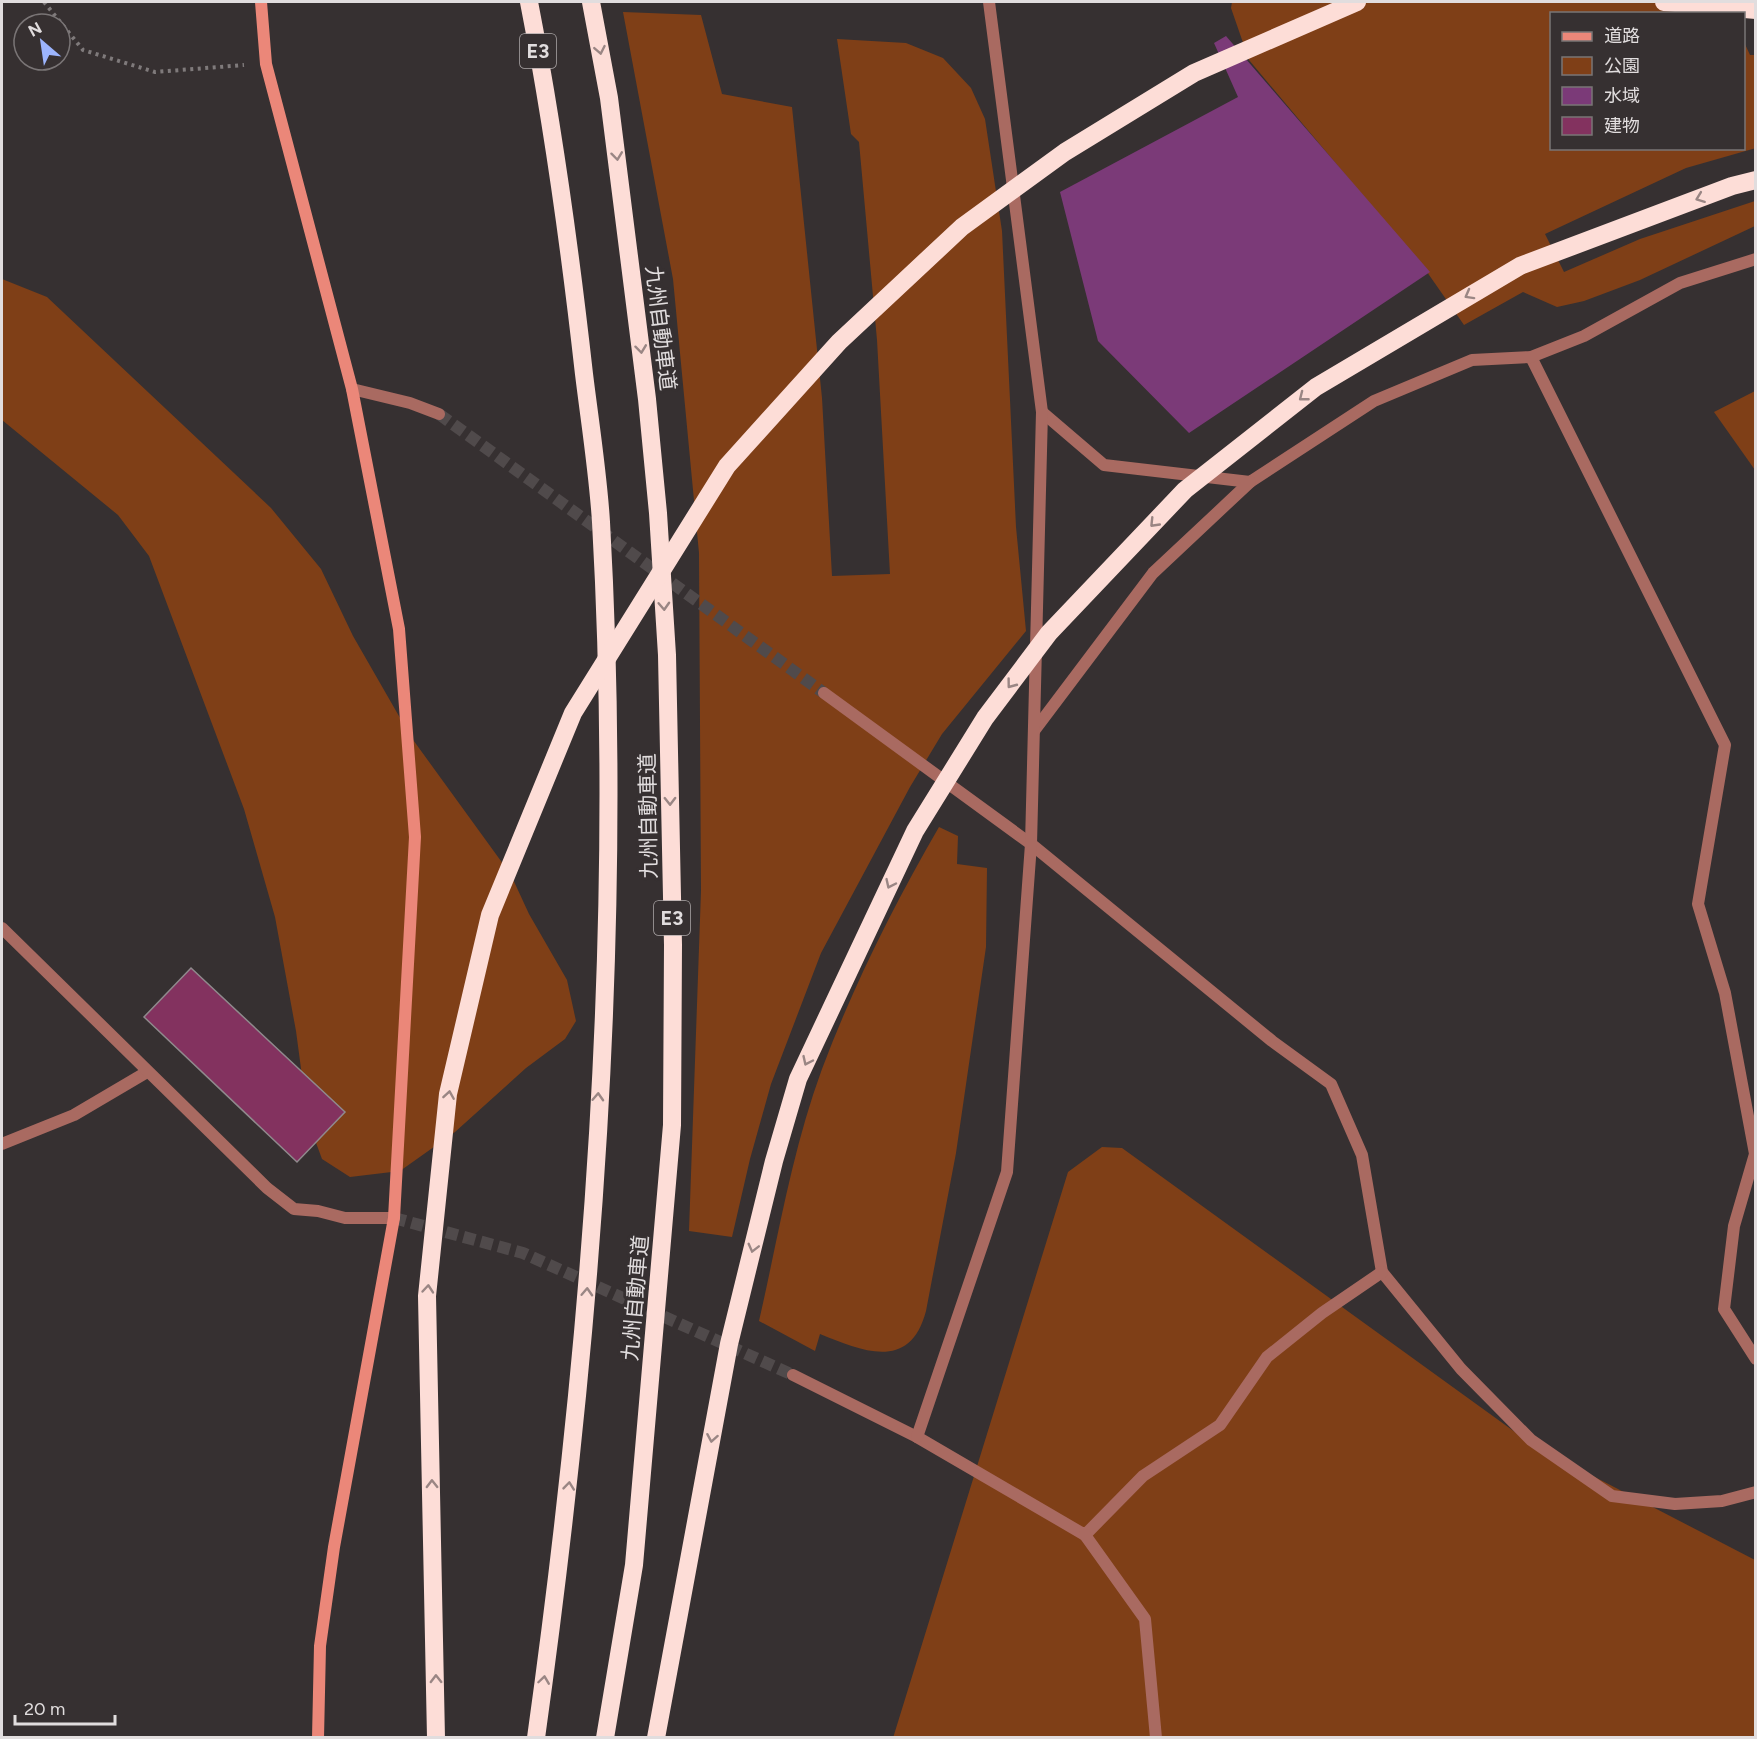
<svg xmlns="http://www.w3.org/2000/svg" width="1757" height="1739" font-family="Figtree,'Noto Sans JP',sans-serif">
	<rect width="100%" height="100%" fill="#363031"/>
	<g fill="#7f3f17">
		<polygon points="1232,2 1722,2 1728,13 1552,14 1552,148 1744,148 1744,42 1750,55 1755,55 1756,148 1686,168 1545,234 1564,272 1640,239 1755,201 1755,226 1640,280 1584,301 1557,307 1523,292 1464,325 1427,272 1249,60 1231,8"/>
		<polygon points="623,12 701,15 722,94 792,107 822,398 832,576 890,574 877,340 859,142 851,134 837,39 906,43 943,58 971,88 985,119 1002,231 1016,527 1026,631 942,734 910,787 821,953 771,1084 750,1159 732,1237 689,1231 701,891 699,553 673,279"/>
		<polygon points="2,279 47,297 271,508 321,569 353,636 411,737 511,875 529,914 567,980 576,1021 565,1039 526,1068 455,1132 400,1171 350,1177 322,1159 308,1121 296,1031 275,917 244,809 149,556 118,515 2,420"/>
		<polygon points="1755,391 1755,470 1714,412"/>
		<path d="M939,827L958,836L957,864L987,868L986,947L956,1153L926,1311C910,1372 862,1351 820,1334L815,1351L759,1321C778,1238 792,1150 822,1069C854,984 894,905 939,827Z"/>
		<polygon points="1102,1147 1122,1148 1533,1445 1755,1560 1755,1737 893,1738 1068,1172"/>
	</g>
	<polygon fill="#7b3a78" points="1226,36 1430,272 1189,433 1098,341 1060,192 1238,97 1214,43"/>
	<polygon fill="#83325f" stroke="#908a8d" stroke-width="1.5" points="191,968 345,1112 297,1162 144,1017"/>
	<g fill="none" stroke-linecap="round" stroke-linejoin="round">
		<g stroke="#504a4b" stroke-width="12" stroke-dasharray="12 6" stroke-linecap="butt">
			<polyline points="439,414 824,693"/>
			<polyline points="394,1218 523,1253 793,1375"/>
		</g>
		<polyline stroke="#7f7a7b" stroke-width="4" stroke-dasharray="3 4.5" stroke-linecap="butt" points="44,2 83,50 155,72 244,65"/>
		<polyline stroke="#a96a61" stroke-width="12" points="2,1144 74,1115 147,1072"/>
		<g stroke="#a96a61" stroke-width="12">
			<polyline points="1531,357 1725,745 1698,904 1725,993 1755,1154 1734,1226 1724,1309 1756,1359"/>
			<polyline points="352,389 410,403 439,414"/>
			<polyline points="1042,412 1104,465 1250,482 1374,401 1472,360 1531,357 1584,336 1680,283 1756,259"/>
			<polyline points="824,693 1031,844 1272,1041 1331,1084 1362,1155 1382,1272 1461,1369 1531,1440 1612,1496 1675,1504 1722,1501 1756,1492"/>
			<polyline points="1034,731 1153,573 1250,482"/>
			<polyline points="2,928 267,1188 294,1209 318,1211 345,1218 394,1218"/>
			<polyline points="793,1375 917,1437 1085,1535 1143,1476 1220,1425 1267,1357 1322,1313 1382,1272"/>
			<polyline points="917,1437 1007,1172 1031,844 1042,412 989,2"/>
			<polyline points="1085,1535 1145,1619 1156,1738"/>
		</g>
		<polyline stroke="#eb8779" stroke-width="12" points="261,2 266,64 352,389 399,629 415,837 394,1218 334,1547 320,1646 318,1738"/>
		<g stroke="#fdddd7" stroke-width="18">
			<path d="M529,2C553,125 570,249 584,374C590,423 598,473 601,522C624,928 592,1336 536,1738"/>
			<polyline points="591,2 609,98 647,399 658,513 667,655 673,945 672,1125 634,1565 605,1738"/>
			<polyline points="1664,2 1756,10"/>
			<polyline points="436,1738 427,1296 448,1094 490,915 573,713 727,466 839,342 962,227 1065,152 1194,73 1357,2"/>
			<polyline points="656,1738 729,1344 774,1161 798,1079 915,831 985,718 1049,633 1185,490 1316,387 1520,266 1732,186 1756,180"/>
		</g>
	</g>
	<defs><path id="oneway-chevron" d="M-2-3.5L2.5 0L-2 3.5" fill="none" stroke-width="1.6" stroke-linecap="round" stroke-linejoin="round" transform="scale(1.5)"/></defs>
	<g stroke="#9a8684">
		<use href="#oneway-chevron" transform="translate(600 50) rotate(79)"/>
		<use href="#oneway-chevron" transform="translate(617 156) rotate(83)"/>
		<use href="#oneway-chevron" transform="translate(1700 198) rotate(159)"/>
		<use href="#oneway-chevron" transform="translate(1469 295) rotate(151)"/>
		<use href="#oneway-chevron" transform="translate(641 349) rotate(83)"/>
		<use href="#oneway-chevron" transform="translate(1303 397) rotate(142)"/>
		<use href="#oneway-chevron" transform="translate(1154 523) rotate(134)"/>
		<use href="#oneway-chevron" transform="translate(664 606) rotate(87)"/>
		<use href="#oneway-chevron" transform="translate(1011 684) rotate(127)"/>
		<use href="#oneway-chevron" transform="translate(670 801) rotate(89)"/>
		<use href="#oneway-chevron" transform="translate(890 884) rotate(115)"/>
		<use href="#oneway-chevron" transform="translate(807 1061) rotate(115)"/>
		<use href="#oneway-chevron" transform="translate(449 1095) rotate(-81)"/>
		<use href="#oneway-chevron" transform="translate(598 1097) rotate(-87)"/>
		<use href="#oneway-chevron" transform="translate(753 1248) rotate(104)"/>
		<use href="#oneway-chevron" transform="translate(428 1289) rotate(-85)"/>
		<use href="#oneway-chevron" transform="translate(587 1292) rotate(-87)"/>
		<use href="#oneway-chevron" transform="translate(712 1438) rotate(100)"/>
		<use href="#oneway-chevron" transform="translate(432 1484) rotate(-91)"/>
		<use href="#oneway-chevron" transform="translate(569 1486) rotate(-84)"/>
		<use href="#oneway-chevron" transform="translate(436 1679) rotate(-91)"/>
		<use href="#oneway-chevron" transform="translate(544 1680) rotate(-82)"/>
	</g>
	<g text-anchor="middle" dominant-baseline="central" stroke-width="6" stroke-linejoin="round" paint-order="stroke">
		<g fill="#363031" stroke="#aea9aa" stroke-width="1.5">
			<rect x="520" y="34" width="36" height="34" rx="4.5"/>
			<rect x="654" y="901" width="36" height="34" rx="4.5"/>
		</g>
		<g font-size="20" font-weight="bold" fill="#e1ddde">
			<text x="538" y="51">E3</text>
			<text x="672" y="918">E3</text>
		</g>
		<g font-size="21" fill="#e1ddde" stroke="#363031">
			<text transform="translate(661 328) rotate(83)">九州自動車道</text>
			<text transform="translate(648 816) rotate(-91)">九州自動車道</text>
			<text transform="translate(635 1298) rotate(-85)">九州自動車道</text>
		</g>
	</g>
	<rect width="1757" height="1739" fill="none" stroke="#e1ddde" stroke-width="6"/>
	<rect x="1550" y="12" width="195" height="138" fill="#363031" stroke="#7a7576" stroke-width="1.5"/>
	<rect x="1562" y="32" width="30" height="9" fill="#eb8779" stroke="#7a7576" stroke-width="1.5"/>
	<text x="1604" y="42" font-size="18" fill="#e1ddde">道路</text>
	<rect x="1562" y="57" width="30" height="18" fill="#7f3f17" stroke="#7a7576" stroke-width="1.5"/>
	<text x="1604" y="72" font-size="18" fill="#e1ddde">公園</text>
	<rect x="1562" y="87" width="30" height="18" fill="#7b3a78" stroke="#7a7576" stroke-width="1.5"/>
	<text x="1604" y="102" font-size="18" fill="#e1ddde">水域</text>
	<rect x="1562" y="117" width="30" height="18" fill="#83325f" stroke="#7a7576" stroke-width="1.5"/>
	<text x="1604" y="132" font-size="18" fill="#e1ddde">建物</text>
	<g transform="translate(42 42) rotate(331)"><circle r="28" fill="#363031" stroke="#7a7576" stroke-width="1.5"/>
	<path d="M0-4.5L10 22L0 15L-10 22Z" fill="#9cb4fd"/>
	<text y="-9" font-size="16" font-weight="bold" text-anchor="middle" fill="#e1ddde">N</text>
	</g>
	<path d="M15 1715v9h100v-9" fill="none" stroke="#e1ddde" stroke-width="3"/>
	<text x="24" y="1715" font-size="18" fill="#e1ddde" stroke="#363031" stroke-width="4.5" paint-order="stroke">20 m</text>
</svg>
